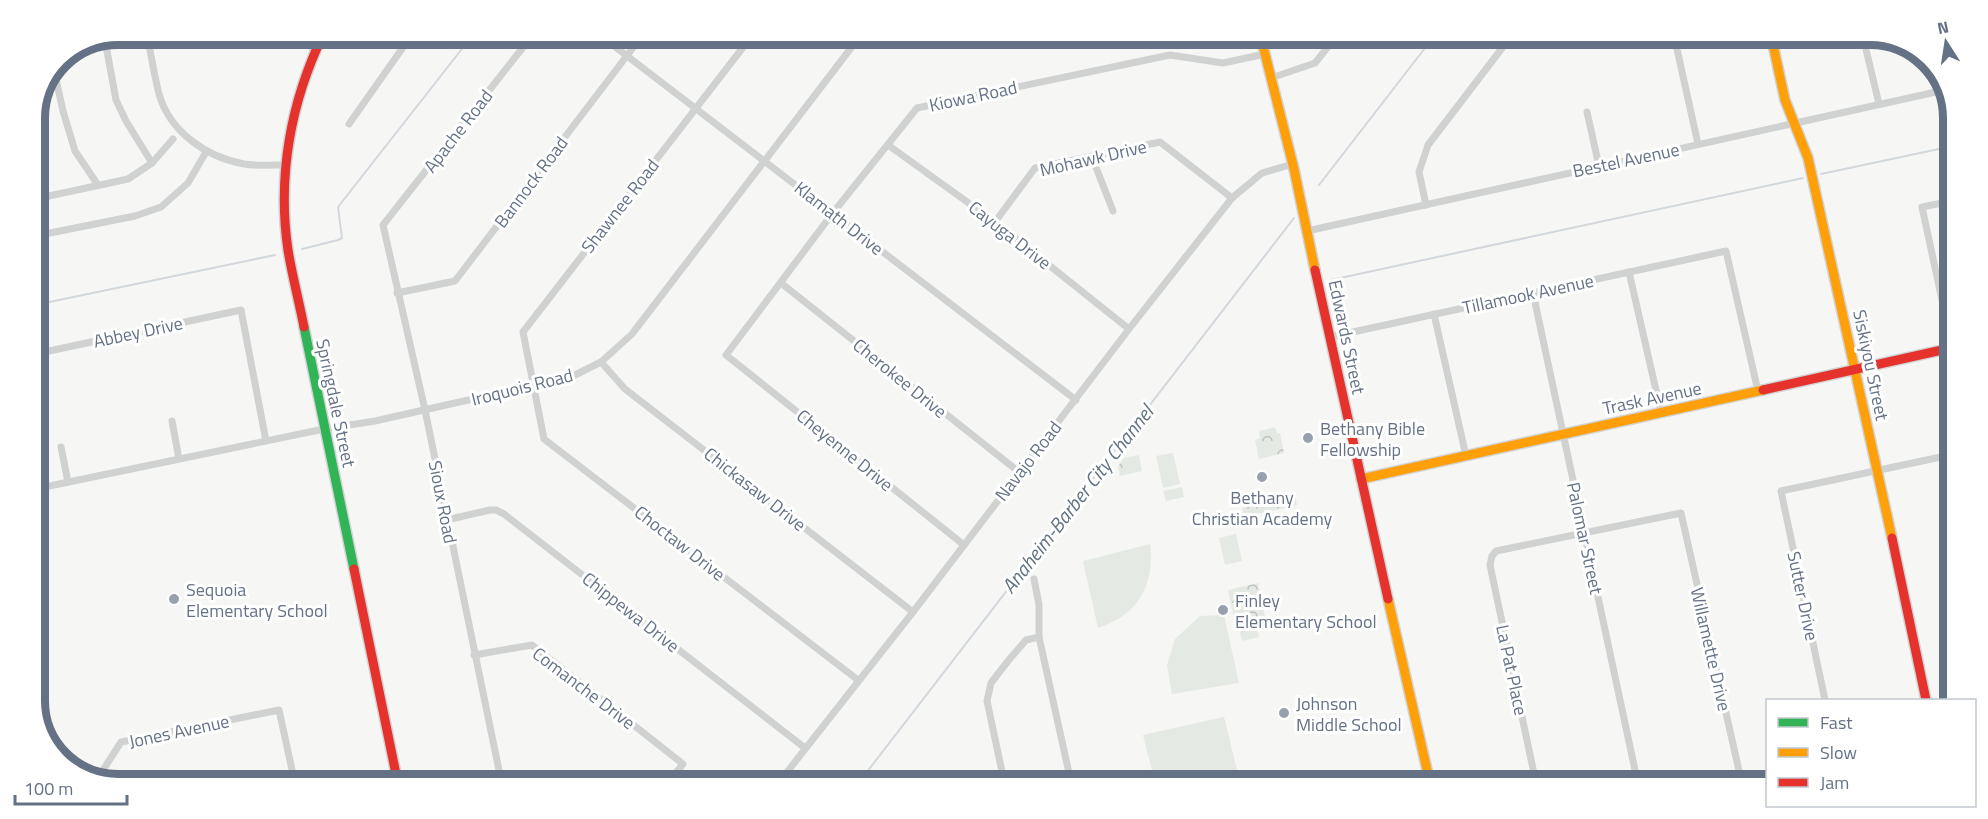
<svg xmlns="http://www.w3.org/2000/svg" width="1988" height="819" font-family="'Titillium Web',sans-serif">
	<defs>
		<pattern id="forest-crowns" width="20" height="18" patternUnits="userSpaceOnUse" patternTransform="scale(1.5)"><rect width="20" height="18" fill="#e5e9e3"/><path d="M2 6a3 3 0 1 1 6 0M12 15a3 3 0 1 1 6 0" fill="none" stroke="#bdc1be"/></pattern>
	</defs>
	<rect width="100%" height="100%" fill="#f6f6f5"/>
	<g fill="url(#forest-crowns)">
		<polygon points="1275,427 1277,433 1280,433 1284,453 1259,459 1255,440 1260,438 1259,431"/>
		<polygon points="1139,455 1142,471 1120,476 1118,466 1124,458"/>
		<polygon points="1295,496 1297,505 1253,515 1253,518 1245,520 1242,508"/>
		<polygon points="1258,583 1265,617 1235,624 1228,590"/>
	</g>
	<g fill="#e5e9e3">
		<polygon points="1173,453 1180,484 1163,488 1156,456"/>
		<polygon points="1182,487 1184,497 1166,501 1163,491"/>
		<polygon points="1236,534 1242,561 1225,565 1219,538"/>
		<path d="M1150,544C1155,585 1138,615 1098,628L1083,561Z"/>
		<polygon points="1224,615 1239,683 1172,694 1167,665 1175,639 1200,616"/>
		<polygon points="1256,624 1259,637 1242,641 1239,628"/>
		<polygon points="1224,717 1240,782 1155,782 1143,735"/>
	</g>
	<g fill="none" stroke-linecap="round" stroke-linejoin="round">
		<g stroke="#d2d7db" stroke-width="2">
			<polyline points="1821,174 1953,146"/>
			<polyline points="1319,185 1432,39"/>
			<polyline points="302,249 338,240 342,238 338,207 472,36"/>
			<polyline points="1331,280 1803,178"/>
			<polyline points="35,305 275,255"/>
			<polyline points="860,781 1294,218"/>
		</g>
		<defs>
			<polyline id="fast" points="304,327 354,569"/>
			<g id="slow">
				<polyline points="1261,38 1294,169 1315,270"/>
				<polyline points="1772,40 1785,100 1808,158 1892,538"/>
				<polyline points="1361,479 1763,390"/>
				<polyline points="1388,599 1430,783"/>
			</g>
			<g id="jam">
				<polyline points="1315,270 1388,599"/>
				<path d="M304,327C299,301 292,275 288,250C277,176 291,101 323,35"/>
				<polyline points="1763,390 1951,348"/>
				<polyline points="1892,538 1926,700"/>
				<polyline points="354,569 397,779"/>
			</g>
		</defs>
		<use href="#fast" stroke="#d1d3d4" stroke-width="12"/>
		<use href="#slow" stroke="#d1d3d4" stroke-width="12"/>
		<use href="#jam" stroke="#d1d3d4" stroke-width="12"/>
		<g stroke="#d0d1d1" stroke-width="7">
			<path d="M147,35C151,54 154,74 159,94C170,132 206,157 244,164C257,166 272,165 285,165"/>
			<polyline points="310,35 313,53"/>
			<polyline points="601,36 1076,400"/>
			<polyline points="751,37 523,332 544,439 858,680"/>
			<polyline points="105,40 116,100 126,121 152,163"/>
			<polyline points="1675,40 1698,144"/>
			<polyline points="1864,41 1879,104"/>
			<polyline points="54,70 63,111 75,151 98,185"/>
			<polyline points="1271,78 1315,63 1334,39"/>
			<polyline points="1587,112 1599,166"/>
			<polyline points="349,124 411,36"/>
			<polyline points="888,145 995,222 1129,329"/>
			<polyline points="1092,157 1113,211"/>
			<polyline points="35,199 128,179 152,163 173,139"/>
			<polyline points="1426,205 1419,172 1428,145 1509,39"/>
			<polyline points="995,222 1035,168 1160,142 1232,198"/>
			<polyline points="1307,231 1945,90"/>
			<polyline points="35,236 135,216 161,207 188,183 206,152"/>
			<polyline points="1629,272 1661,412"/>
			<polyline points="781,283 1019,472"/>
			<polyline points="397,293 455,281 642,36"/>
			<polyline points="1533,293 1638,784"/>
			<polyline points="1434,314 1466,456"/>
			<polyline points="1330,337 1726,251 1758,391"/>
			<polyline points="1951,342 1922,207 1952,201"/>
			<polyline points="35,354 241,310 266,441"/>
			<polyline points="601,362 625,389 913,612"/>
			<polyline points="172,421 179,459"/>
			<polyline points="61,447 68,482"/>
			<polyline points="35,489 324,429 375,421 571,377 601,362 632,334 851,48 856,37"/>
			<polyline points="446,520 490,510 496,510 504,514 805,748"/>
			<polyline points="964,545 726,355 832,214 917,108 1170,55 1223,63 1265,54"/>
			<polyline points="1034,579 1039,605 1039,637 1071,782"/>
			<polyline points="474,655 532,645 683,764 670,780"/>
			<polyline points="1825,700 1781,491 1950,455"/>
			<polyline points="98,778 121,742 279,710 294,779"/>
			<polyline points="501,780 425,410 383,225 532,36"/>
			<polyline points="780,781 913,612 1129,329 1232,198 1262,173 1293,164"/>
			<polyline points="1004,781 987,701 991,683 1008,661 1026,640 1039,637"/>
			<polyline points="1536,783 1490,565 1492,556 1496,551 1681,513 1742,784"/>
		</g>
		<use href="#fast" stroke="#30b455" stroke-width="9"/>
		<use href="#slow" stroke="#ff9f0a" stroke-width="9"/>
		<use href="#jam" stroke="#e5322d" stroke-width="9"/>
	</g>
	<g fill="#98a0ad" stroke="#fff" stroke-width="2">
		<circle cx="1308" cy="438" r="6"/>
		<circle cx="1262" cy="477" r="6"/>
		<circle cx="174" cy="599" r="6"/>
		<circle cx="1223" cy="610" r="6"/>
		<circle cx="1284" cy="713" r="6"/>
	</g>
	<g text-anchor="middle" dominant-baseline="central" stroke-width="6" stroke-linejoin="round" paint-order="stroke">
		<g font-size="18" fill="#657286" stroke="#fff">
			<text transform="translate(973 96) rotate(-12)">Kiowa Road</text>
			<text transform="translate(458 131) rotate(-52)">Apache Road</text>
			<text transform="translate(1093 158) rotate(-13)">Mohawk Drive</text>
			<text transform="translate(1626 160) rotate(-12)">Bestel Avenue</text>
			<text transform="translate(531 182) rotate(-53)">Bannock Road</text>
			<text transform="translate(620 206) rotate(-52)">Shawnee Road</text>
			<text transform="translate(839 218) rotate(38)">Klamath Drive</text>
			<text transform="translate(1010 235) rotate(38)">Cayuga Drive</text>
			<text transform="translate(1528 294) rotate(-12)">Tillamook Avenue</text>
			<text transform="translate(138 332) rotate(-12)">Abbey Drive</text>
			<text transform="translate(1347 337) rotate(78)">Edwards Street</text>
			<text transform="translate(1871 365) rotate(78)">Siskiyou Street</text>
			<text transform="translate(900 378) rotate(39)">Cherokee Drive</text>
			<text transform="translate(522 387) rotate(-14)">Iroquois Road</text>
			<text transform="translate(1652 398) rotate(-12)">Trask Avenue</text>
			<text transform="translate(336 403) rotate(78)">Springdale Street</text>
			<text transform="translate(845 450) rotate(39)">Cheyenne Drive</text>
			<text transform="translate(1028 461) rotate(-52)">Navajo Road</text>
			<text transform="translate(755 489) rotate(38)">Chickasaw Drive</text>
			<text transform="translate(443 502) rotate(79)">Sioux Road</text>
			<text transform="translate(1585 538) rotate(78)">Palomar Street</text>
			<text transform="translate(680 543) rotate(38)">Choctaw Drive</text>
			<text transform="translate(1803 596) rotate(78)">Sutter Drive</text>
			<text transform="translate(631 612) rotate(38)">Chippewa Drive</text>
			<text transform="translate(1711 649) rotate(77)">Willamette Drive</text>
			<text transform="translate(1512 670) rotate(78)">La Pat Place</text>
			<text transform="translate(584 688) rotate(37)">Comanche Drive</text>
			<text transform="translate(179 731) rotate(-12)">Jones Avenue</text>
		</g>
		<g font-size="18" fill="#657286" stroke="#fff" text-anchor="start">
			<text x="1320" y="428">Bethany Bible<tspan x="1320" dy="21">Fellowship</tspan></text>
			<text x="1262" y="497" text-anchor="middle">Bethany<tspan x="1262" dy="21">Christian Academy</tspan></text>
			<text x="186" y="589">Sequoia<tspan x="186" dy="21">Elementary School</tspan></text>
			<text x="1235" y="600">Finley<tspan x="1235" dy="21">Elementary School</tspan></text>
			<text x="1296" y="703">Johnson<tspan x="1296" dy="21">Middle School</tspan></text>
		</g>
		<g font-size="20" font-style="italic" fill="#617382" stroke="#fff">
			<text transform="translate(1077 499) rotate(-52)">Anaheim-Barber City Channel</text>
		</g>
	</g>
	<path d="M0 0H1988V819H0ZM118 45H1870A73 73 0 0 1 1943 118V701A73 73 0 0 1 1870 774H118A73 73 0 0 1 45 701V118A73 73 0 0 1 118 45Z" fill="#fff" fill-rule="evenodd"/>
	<path fill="none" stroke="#657286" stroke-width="8" d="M118 45H1870A73 73 0 0 1 1943 118V701A73 73 0 0 1 1870 774H118A73 73 0 0 1 45 701V118A73 73 0 0 1 118 45Z"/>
	<rect x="1766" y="699" width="210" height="108" fill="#ffffff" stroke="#c1c7cf" stroke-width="1.5"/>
	<rect x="1778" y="718" width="30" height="9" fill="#30b455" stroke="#c1c7cf" stroke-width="1.5"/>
	<text x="1820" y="729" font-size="18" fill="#657286">Fast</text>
	<rect x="1778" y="748" width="30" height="9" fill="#ff9f0a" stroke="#c1c7cf" stroke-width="1.5"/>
	<text x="1820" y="759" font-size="18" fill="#657286">Slow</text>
	<rect x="1778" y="778" width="30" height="9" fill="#e5322d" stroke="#c1c7cf" stroke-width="1.5"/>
	<text x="1820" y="789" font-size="18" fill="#657286">Jam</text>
	<g transform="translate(1946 42) rotate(348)" stroke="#ffffff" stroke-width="4.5" paint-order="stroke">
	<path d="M0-4.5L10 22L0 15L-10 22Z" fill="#657286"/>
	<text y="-9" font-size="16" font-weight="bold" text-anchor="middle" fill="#657286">N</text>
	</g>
	<path d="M15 795v9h112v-9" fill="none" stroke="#657286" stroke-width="3"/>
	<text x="24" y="795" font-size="18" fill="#657286" stroke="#ffffff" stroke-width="4.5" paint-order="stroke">100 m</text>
</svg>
